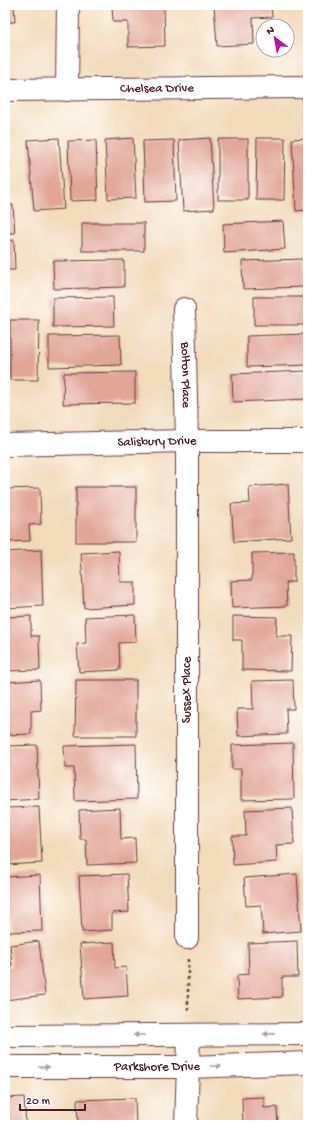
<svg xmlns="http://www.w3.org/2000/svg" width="313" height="1130" font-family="'Gochi Hand',sans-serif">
	<rect width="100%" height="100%" fill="#fff"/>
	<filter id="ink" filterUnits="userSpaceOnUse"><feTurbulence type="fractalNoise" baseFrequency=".025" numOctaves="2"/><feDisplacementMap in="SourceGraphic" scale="8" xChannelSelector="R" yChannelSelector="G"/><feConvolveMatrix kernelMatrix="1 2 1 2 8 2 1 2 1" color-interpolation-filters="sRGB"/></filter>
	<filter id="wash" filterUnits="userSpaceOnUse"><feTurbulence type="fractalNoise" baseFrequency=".012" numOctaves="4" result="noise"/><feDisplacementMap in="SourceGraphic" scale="16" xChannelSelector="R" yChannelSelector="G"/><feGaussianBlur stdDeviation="0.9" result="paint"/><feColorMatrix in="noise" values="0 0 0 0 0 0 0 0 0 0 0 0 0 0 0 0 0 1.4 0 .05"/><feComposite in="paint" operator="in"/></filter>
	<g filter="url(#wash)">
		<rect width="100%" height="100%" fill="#f2dbbb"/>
		<g id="blocks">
			<g fill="#e2a698">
				<polygon points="5,5 14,5 15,22 5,22"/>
				<polygon points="112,5 164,5 165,46 128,47 128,22 113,22"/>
				<polygon points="214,5 271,5 272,17 253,18 254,44 217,46"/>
				<polygon points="59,138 64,209 34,211 28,140"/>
				<polygon points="133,138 136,198 108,199 105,140"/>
				<polygon points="210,138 214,209 183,211 179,140"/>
				<polygon points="257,138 285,138 284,200 256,200"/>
				<polygon points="308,138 308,210 296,211 292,139"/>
				<rect x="218" y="139" width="30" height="61"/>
				<polygon points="96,140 98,200 70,201 68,141"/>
				<polygon points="174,140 176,201 145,202 143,141"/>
				<rect x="5" y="170" width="3" height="26"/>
				<polygon points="5,205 13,205 15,233 5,233"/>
				<polygon points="283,221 285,249 224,253 223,224"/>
				<rect x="82" y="223" width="62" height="28"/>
				<polygon points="14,240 15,270 5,270 5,241"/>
				<polygon points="304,259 304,287 243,289 242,261"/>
				<polygon points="124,260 124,287 54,289 53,261"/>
				<polygon points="113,297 114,326 53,327 53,298"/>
				<rect x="254" y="297" width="54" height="28"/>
				<polygon points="10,320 39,320 38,380 10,380"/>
				<polygon points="308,334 308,365 247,367 247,336"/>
				<polygon points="120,335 121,365 49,367 49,336"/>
				<polygon points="307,371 308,399 233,402 232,374"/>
				<polygon points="135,372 135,403 63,404 64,373"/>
				<polygon points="288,484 291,538 234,542 231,504 250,503 249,487"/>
				<rect x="76" y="487" width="60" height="55"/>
				<polygon points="40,488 41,524 29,525 30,541 5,542 5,489"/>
				<polygon points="41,550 43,606 5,608 5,552"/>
				<polygon points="119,551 120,582 135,582 135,605 84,608 81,553"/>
				<polygon points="294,552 294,582 286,582 287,606 232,608 231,581 252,580 252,553"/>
				<polygon points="135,615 136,642 119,643 120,670 79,672 77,644 86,643 85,617"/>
				<polygon points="31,616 31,636 39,636 40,670 5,671 5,617"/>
				<polygon points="233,616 277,617 276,636 292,636 291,671 242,670 242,640 233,640"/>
				<polygon points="40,680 41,710 31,711 31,734 5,735 5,682"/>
				<polygon points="76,680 136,680 136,736 75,736"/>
				<polygon points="293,680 294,709 286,709 287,734 238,736 237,709 253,709 252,681"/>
				<polygon points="293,743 294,799 241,800 241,769 232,769 232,745"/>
				<polygon points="136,744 137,799 75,801 74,768 65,768 64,746"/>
				<polygon points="37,745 39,799 5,801 5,746"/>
				<polygon points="39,807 42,863 5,865 5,808"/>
				<polygon points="120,808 121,839 135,838 136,863 87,865 86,839 80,839 79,810"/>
				<polygon points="292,808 294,844 276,845 277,862 233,865 232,836 246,836 245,810"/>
				<polygon points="127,874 129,912 112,913 112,930 82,932 79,876"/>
				<polygon points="297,874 301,931 263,934 261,905 246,906 244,878"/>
				<polygon points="40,875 42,931 8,932 7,912 5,912 5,877"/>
				<polygon points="39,941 45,995 5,1000 5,967 12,966 10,945"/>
				<polygon points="297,941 298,977 282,977 282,997 238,999 237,975 249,974 248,943"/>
				<polygon points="114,942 115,968 126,967 128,996 84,999 80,944"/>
				<polygon points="24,1097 26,1125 5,1125 5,1098"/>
				<polygon points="264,1097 264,1108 277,1107 278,1125 243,1125 242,1098"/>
				<polygon points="135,1098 136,1125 78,1125 77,1100"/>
			</g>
		</g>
	</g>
	<g filter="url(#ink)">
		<use href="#blocks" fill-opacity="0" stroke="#633b41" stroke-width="1"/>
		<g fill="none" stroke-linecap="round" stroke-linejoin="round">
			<defs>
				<g id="minor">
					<path id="s1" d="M5,90L308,87"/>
					<polyline points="67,90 68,5"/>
					<path id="s2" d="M184,309L187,441V938"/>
					<path id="s3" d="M5,445L187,441H308"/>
					<polyline points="5,1036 308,1034"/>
					<path id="s4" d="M5,1067H187L308,1063"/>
					<polyline points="186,1125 189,1035"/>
				</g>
			</defs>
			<use href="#minor" stroke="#633b41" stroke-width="24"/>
			<polyline stroke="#633b41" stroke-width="2.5" stroke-dasharray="3 3" stroke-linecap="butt" points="188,959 188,1012"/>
			<use href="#minor" stroke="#fff" stroke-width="22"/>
		</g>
		<defs><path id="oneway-solid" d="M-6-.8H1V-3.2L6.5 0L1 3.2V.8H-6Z"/></defs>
		<g fill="#ae9aa0">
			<use href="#oneway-solid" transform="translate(269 1034) rotate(179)"/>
			<use href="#oneway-solid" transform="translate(139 1035) rotate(180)"/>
			<use href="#oneway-solid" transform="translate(216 1066) rotate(-2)"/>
			<use href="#oneway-solid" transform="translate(44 1067)"/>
		</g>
	</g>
	<g text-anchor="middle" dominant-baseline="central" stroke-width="4" stroke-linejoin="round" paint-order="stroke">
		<g font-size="13" fill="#4a1f2b" stroke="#fff">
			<text stroke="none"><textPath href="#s1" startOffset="152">Chelsea Drive</textPath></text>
			<text stroke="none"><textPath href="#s2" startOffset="66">Bolton Place</textPath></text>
			<text stroke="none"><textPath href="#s3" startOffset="152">Salisbury Drive</textPath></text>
			<text transform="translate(187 690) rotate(-90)">Sussex Place</text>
			<text stroke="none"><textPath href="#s4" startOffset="152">Parkshore Drive</textPath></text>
		</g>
	</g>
	<rect width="313" height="1130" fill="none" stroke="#fff" stroke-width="20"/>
	<g transform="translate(275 38) rotate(328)"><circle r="19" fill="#ffffff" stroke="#b7a5aa"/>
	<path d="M0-3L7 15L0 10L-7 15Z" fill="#b5179e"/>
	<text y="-6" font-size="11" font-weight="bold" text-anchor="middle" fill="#4a1f2b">N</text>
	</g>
	<path d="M20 1104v6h65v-6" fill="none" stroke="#4a1f2b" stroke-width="2"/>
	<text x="26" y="1104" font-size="12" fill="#4a1f2b" stroke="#ffffff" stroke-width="3" paint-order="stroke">20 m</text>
</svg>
